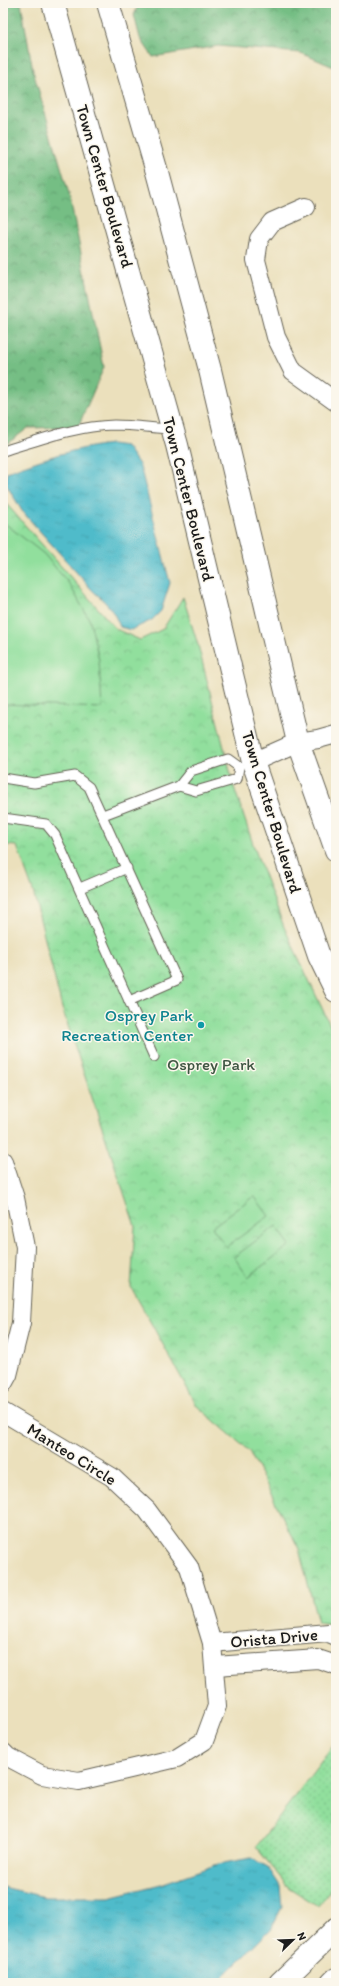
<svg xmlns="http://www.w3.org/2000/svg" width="339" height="1986" font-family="Itim,sans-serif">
	<defs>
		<pattern id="grass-dots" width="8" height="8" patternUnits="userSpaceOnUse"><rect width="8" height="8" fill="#91df9d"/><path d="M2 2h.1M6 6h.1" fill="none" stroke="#7cbf87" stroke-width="1.8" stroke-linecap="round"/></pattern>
		<pattern id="forest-crowns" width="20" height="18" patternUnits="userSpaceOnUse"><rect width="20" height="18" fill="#74be84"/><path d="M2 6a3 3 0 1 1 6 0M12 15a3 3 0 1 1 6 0" fill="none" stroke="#5e9a6b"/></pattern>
		<pattern id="park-crowns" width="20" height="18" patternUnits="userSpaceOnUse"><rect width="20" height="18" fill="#91df9d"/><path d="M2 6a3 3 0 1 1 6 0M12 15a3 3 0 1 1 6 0" fill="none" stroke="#7cbf87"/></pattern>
		<pattern id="water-ripples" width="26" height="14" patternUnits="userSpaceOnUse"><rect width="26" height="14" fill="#4fbbca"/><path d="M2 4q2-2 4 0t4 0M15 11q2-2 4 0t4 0" fill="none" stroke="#44a0ad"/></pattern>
	</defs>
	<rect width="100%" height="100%" fill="#fbf7ec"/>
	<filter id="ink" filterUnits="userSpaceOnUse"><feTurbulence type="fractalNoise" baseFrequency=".025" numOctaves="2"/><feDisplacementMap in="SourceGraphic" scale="8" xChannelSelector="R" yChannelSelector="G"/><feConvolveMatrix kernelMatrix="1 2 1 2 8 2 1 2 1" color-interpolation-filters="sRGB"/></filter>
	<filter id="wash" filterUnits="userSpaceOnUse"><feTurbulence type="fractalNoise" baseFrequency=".012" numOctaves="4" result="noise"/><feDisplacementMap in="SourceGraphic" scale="16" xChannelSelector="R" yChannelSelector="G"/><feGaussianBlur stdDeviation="0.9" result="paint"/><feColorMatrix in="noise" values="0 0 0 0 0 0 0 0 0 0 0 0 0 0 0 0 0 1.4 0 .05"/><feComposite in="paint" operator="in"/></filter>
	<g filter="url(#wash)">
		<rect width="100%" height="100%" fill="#ebe0bc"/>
		<polygon fill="url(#grass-dots)" stroke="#567e5c" points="336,1742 336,1884 318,1906 288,1887 256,1847"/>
		<g fill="url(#forest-crowns)" stroke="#486d50">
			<polygon points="3,3 21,3 33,71 69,194 104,367 78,427 28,428 3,447"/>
			<polygon points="139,3 336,3 336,68 301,53 218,46 153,57 140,38 134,15"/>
		</g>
		<polygon fill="url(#park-crowns)" stroke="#567e5c" points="3,500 116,629 140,640 163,629 183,597 198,645 234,787 254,847 284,927 336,1038 336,1626 318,1623 299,1549 249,1451 197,1406 131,1287 135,1226 62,1008 33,891 17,846 3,845"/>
		<g fill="#91df9d" stroke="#567e5c">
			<polygon points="3,522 44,554 70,585 90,621 99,660 102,708 3,704"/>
			<polygon points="254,1196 269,1216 226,1247 212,1227"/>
			<polygon points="276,1226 290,1245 248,1277 234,1257"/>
		</g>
		<g fill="url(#water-ripples)" stroke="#366c73">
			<path d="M111,444L126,446L140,466L170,583L161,611L152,620L131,630L120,627C114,611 106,602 93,591L22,511L6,484L7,472C41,459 75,448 111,444Z"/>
			<polygon points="251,1858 268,1867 280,1886 282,1907 271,1929 217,1983 3,1983 3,1887 45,1897 109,1897 161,1884 218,1864"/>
		</g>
	</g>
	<g filter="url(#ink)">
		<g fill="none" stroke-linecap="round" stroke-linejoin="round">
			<defs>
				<g id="service">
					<path d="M3,451C39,440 76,426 114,425C133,425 153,428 172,429"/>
					<polyline points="3,778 34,783 75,776 89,787 177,980 129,1001"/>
					<polyline points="179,786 196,791 237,779 239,767"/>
					<polyline points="103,815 179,786 191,771 228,759 239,767"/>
					<polyline points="3,818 46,824 55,835 154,1057"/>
					<polyline points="80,888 127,868"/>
				</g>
				<g id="minor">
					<polyline points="306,207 272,222 259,239 256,260 276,337 293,371 336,402"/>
					<polyline points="253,762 298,742 318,739 336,734"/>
					<polyline points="3,1161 15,1198 25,1247 21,1323 8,1375 3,1384"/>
					<polyline points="3,1412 112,1477 147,1510 189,1567 212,1643 217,1706 204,1741 177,1758 79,1781 42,1775 8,1757 3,1752"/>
					<polyline points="212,1643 329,1633 336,1636"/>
					<polyline points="215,1666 318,1659 336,1665"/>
				</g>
				<g id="tertiary">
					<polyline points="53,3 177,445 253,762 319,956 336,991"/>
					<polyline points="108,3 157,172 210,370 298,742 336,850"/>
					<polyline points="280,1983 336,1929"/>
					<polyline points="332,1983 336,1979"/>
				</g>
			</defs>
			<use href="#service" stroke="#646154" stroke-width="11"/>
			<use href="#minor" stroke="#646154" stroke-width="20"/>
			<use href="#tertiary" stroke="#646154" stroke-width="24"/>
			<use href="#service" stroke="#fff" stroke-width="9"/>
			<use href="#minor" stroke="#fff" stroke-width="18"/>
			<use href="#tertiary" stroke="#fff" stroke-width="22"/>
		</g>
	</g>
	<circle fill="#0f9aa8" stroke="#fbf7ec" stroke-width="1.5" cx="201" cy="1025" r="4"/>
	<g text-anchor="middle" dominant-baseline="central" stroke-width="3" stroke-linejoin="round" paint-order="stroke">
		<g font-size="17" fill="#1c1c1c" stroke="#fbf7ec">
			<text transform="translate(105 186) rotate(74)">Town Center Boulevard</text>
			<text transform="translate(189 499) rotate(76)">Town Center Boulevard</text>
			<text transform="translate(272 812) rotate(73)">Town Center Boulevard</text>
			<text transform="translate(72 1454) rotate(32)">Manteo Circle</text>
			<text transform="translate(274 1638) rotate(-5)">Orista Drive</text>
		</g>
		<g font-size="17" fill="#0d838f" stroke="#fbf7ec" text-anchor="end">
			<text x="193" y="1015">Osprey Park<tspan x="193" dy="20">Recreation Center</tspan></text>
		</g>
		<g font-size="17" fill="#3f5643" stroke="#fbf7ec">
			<text x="211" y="1064">Osprey Park</text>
		</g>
	</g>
	<rect width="339" height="1986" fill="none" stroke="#fbf7ec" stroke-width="16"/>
	<g transform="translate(293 1940) rotate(67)" stroke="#fbf7ec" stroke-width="3" paint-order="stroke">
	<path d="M0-3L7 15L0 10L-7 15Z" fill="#1c1c1c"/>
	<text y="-6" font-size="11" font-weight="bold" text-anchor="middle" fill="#1c1c1c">N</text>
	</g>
</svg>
